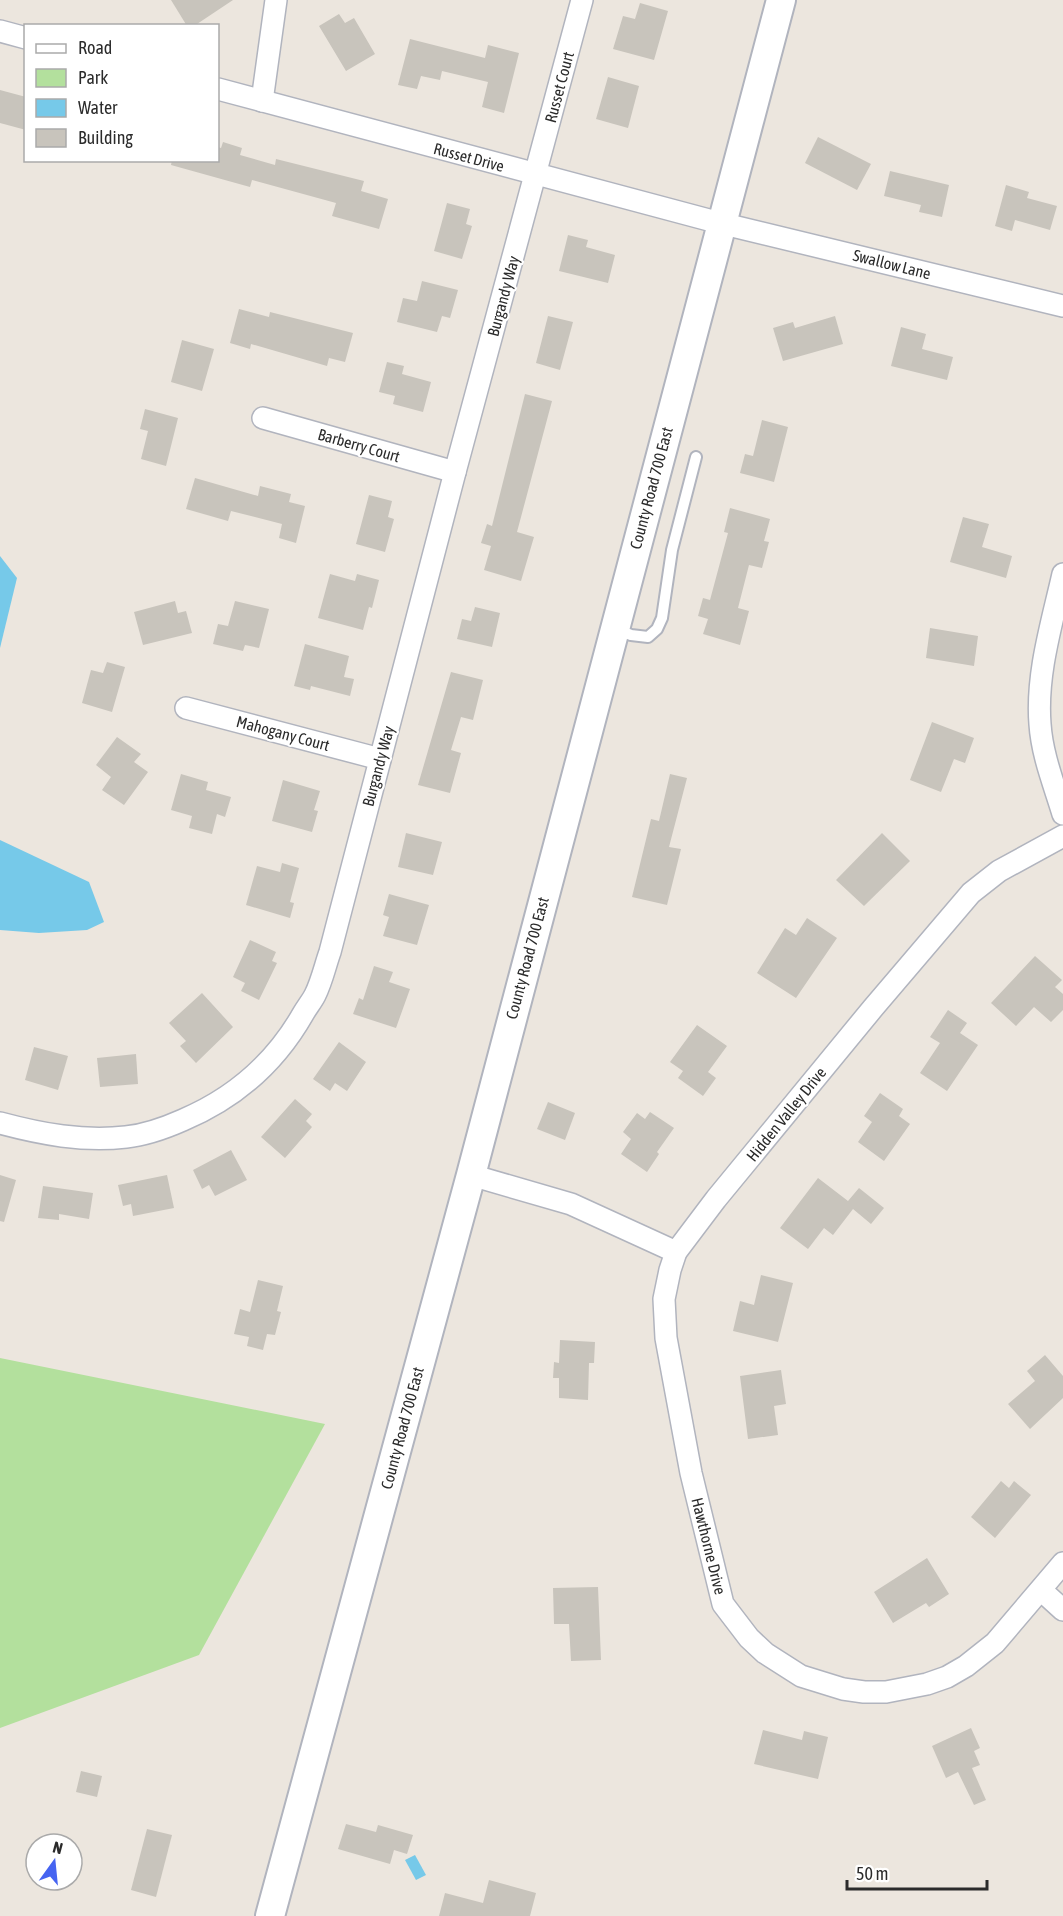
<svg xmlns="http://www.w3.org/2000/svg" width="1063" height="1916" font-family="'Asap Condensed',sans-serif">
	<rect width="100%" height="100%" fill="#ece6de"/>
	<polygon fill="#b3e09d" points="0,1358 325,1424 199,1655 0,1728"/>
	<g fill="#76c9e9">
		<polygon points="0,556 17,578 0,648"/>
		<polygon points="0,840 89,882 104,922 87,930 39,933 0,930"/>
		<polygon points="415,1855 426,1875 416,1880 405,1860"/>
	</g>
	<g fill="#c8c4bc">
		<polygon points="171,0 233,0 194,26 187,26"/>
		<polygon points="640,3 668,11 654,60 613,49 623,16 635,19"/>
		<polygon points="339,14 345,23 354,18 375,54 346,71 319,26"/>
		<polygon points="410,39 485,58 488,45 519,53 504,113 482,107 488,82 442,71 440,80 421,76 417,89 398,85"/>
		<polygon points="608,77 639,86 628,128 596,119"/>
		<polygon points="0,90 26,97 26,130 0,123"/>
		<polygon points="818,137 871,164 857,190 805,163"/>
		<polygon points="223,142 242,148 240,155 275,165 276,159 364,181 361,191 388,199 379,229 332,216 336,203 252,180 250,187 171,165 172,160 218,160 218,147 221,148"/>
		<polygon points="890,171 949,185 942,217 919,212 921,205 884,196"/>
		<polygon points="1006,185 1029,192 1027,198 1057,206 1050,230 1015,220 1012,231 995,226"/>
		<polygon points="447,203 470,209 466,224 472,226 462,259 434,251"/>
		<polygon points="568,235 588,240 586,247 615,255 608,283 559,271"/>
		<polygon points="422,281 458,290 450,318 442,316 437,332 397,322 403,298 417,301"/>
		<polygon points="239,309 269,317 270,312 353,333 345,362 329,358 327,366 251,344 250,349 230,343"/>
		<polygon points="548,316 573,322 560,370 536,363"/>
		<polygon points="835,316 843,344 783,361 773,328 793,322 795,328"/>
		<polygon points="901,327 926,334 922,349 953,357 947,380 891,366"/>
		<polygon points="182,340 214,349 202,391 171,382"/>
		<polygon points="387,362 404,366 402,374 431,382 423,412 393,404 395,396 379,392"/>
		<polygon points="525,394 552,401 517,532 534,537 521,581 484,570 491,546 481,543 487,524 492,526"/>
		<polygon points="145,409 178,418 166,466 141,459 148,431 140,429"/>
		<polygon points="762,420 788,427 774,482 740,473 745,454 753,456"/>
		<polygon points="195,478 258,496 260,486 291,494 289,502 305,506 296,543 279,538 282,524 231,511 228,521 186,509"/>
		<polygon points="369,495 392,501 388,517 394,519 385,552 356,544"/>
		<polygon points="730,508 770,519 764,541 769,542 762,568 749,565 738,608 749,611 740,645 703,634 708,619 698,616 703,598 710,600 728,533 724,532"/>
		<polygon points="963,517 989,524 982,547 1012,556 1006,578 950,562"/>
		<polygon points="330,574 355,581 357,574 379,580 372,608 369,607 363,630 318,618"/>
		<polygon points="175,601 178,613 186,611 192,633 143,645 134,612"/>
		<polygon points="235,601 269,609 259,648 245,645 243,651 213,644 218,624 228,626"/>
		<polygon points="475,607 500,613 492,647 457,639 462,619 471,621"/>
		<polygon points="930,628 978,636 974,666 926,658"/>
		<polygon points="305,644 349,656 344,677 354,679 350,696 311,686 310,690 294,686"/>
		<polygon points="107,662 125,667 112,712 82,703 91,670 103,673"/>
		<polygon points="451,672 483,680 473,720 461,717 451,750 461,753 450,793 418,785"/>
		<polygon points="932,722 974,738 965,763 954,759 941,792 910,780"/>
		<polygon points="117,737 141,754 134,762 148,772 124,805 102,790 111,777 96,765"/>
		<polygon points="181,774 208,782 206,790 231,797 225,817 217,814 212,834 189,828 192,816 171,810"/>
		<polygon points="670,774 687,778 669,847 681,849 667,905 632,897 651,819 659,821"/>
		<polygon points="283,780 320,791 314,810 318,811 312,832 272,821"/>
		<polygon points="406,833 442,842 433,875 398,867"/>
		<polygon points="882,833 910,861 864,906 836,880"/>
		<polygon points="282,863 299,868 290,902 294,903 290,918 246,905 257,866 280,872"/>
		<polygon points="389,894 429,905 417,945 383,936 389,917 383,915"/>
		<polygon points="807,918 837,938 796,998 757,973 785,928 796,935"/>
		<polygon points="250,940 276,952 272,961 277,963 259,1000 241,991 245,983 233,977"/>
		<polygon points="1035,956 1062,980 1055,987 1063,994 1063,1010 1051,1022 1034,1007 1016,1026 991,1003"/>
		<polygon points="374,966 393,972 389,982 410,989 396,1028 353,1014 359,998 363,1000"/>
		<polygon points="202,993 233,1027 196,1063 180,1046 186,1041 169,1023"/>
		<polygon points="948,1010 967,1023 960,1033 978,1045 947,1091 920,1073 940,1043 930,1037"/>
		<polygon points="697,1025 727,1046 708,1072 716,1078 703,1096 678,1078 683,1071 670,1062"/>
		<polygon points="339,1042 366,1062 347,1091 335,1083 330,1091 313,1079"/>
		<polygon points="34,1047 68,1056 58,1090 25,1080"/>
		<polygon points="136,1054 138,1084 100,1087 97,1058"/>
		<polygon points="880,1093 903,1109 899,1116 910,1124 884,1161 858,1142 872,1122 864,1116"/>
		<polygon points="295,1099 312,1114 306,1121 312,1127 285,1158 261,1137"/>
		<polygon points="548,1102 575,1113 565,1140 537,1129"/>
		<polygon points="650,1112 674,1128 657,1152 659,1154 647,1172 621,1154 631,1139 623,1132 637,1113 645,1119"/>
		<polygon points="231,1150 247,1180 215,1196 209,1185 202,1189 193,1170"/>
		<polygon points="0,1175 16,1180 4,1222 0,1221"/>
		<polygon points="167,1175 174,1208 133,1216 131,1204 123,1206 118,1185"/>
		<polygon points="818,1178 848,1201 859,1188 884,1208 871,1224 853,1209 833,1235 824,1228 808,1249 780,1228"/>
		<polygon points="43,1186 93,1193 89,1219 59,1214 59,1220 38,1218"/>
		<polygon points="761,1275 793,1283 778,1342 733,1331 740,1301 754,1305"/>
		<polygon points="258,1280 283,1286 277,1311 281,1312 275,1335 267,1334 263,1350 247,1346 249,1337 234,1334 240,1309 250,1312"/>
		<polygon points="560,1340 595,1342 594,1363 589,1363 588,1400 559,1398 559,1378 553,1378 554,1362 559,1363"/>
		<polygon points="1045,1355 1063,1376 1063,1398 1030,1429 1008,1404 1035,1381 1027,1371"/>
		<polygon points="781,1370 786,1404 774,1406 778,1435 748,1439 740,1376"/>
		<polygon points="1001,1481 1009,1488 1014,1481 1031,1495 995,1538 971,1517"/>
		<polygon points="927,1558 949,1594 929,1607 926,1603 893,1623 874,1592"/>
		<polygon points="598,1587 601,1660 571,1661 569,1624 554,1624 553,1588"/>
		<polygon points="971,1728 980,1748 974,1751 980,1765 972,1768 986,1800 974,1805 958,1772 946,1778 932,1746"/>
		<polygon points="763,1730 802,1740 804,1731 828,1737 818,1779 754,1764"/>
		<polygon points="81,1771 102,1776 97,1797 76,1792"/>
		<polygon points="346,1824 376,1832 378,1825 413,1835 407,1854 394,1850 390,1864 338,1849"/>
		<polygon points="147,1829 172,1835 156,1897 131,1890"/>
		<polygon points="489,1880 536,1893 530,1916 439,1916 445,1893 483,1903"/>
	</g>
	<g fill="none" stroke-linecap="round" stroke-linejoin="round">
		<defs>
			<polyline id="lane" points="616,629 631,635 648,637 657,629 662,618 672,550 696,457"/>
			<g id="street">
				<polyline points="0,31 26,38"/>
				<polyline points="218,89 720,223 1063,306"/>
				<polyline points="262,101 276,0"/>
				<polyline points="263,418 455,472"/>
				<path d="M1063,574C1052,623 1036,674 1040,724C1042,755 1054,784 1063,814"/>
				<polyline points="186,708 380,759"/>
				<polyline points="1063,836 999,871 971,893 873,1008 716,1199 676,1252 670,1270 664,1299 666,1338 691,1473 723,1604 749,1638 765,1653 801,1676 843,1689 864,1692 886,1692 927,1684 947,1677 966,1666 995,1643 1063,1563"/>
				<path d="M0,1123C41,1134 83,1142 126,1137C145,1135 165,1128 183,1120C235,1098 275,1063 303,1014C307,1007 312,1001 315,995C322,981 325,966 330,952L455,472L582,0"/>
				<polyline points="471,1175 571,1204 676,1252"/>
				<polyline points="1041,1590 1063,1610"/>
			</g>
			<polyline id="secondary" points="270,1916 471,1175 781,0"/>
		</defs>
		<use href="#lane" stroke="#b1b4be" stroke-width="14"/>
		<use href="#street" stroke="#b1b4be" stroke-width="24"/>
		<use href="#secondary" stroke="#b1b4be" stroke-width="32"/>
		<use href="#lane" stroke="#fff" stroke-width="10"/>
		<use href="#street" stroke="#fff" stroke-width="21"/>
		<use href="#secondary" stroke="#fff" stroke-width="28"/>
	</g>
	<g text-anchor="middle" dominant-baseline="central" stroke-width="4.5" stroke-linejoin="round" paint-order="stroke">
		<g font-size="16" fill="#2b2b2b" stroke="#fff">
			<text transform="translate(559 87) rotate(-75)">Russet Court</text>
			<text transform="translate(469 157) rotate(15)">Russet Drive</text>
			<text transform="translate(892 264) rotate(14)">Swallow Lane</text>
			<text transform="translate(503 296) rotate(-75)">Burgandy Way</text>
			<text transform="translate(359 445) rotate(16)">Barberry Court</text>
			<text transform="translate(651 488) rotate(-75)">County Road 700 East</text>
			<text transform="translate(283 733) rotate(15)">Mahogany Court</text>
			<text transform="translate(378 766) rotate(-75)">Burgandy Way</text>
			<text transform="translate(527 958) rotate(-75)">County Road 700 East</text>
			<text transform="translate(786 1114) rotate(-51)">Hidden Valley Drive</text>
			<text transform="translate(402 1428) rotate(-75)">County Road 700 East</text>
			<text transform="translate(709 1546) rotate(76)">Hawthorne Drive</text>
		</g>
	</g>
	<rect x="24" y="24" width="195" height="138" fill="#ffffff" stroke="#aaaaaa" stroke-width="1.5"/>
	<rect x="36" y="44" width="30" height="9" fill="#ffffff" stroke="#aaaaaa" stroke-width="1.5"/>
	<text x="78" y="54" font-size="18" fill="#2b2b2b">Road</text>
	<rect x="36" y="69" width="30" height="18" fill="#b3e09d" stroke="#aaaaaa" stroke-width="1.5"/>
	<text x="78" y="84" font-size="18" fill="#2b2b2b">Park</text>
	<rect x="36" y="99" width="30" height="18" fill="#76c9e9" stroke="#aaaaaa" stroke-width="1.5"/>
	<text x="78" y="114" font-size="18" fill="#2b2b2b">Water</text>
	<rect x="36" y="129" width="30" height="18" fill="#c8c4bc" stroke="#aaaaaa" stroke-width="1.5"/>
	<text x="78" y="144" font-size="18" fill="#2b2b2b">Building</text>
	<g transform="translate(54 1862) rotate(15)"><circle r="28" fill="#ffffff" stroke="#aaaaaa" stroke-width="1.5"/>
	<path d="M0-4.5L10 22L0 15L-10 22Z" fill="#4664f1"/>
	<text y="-9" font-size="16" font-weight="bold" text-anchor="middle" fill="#2b2b2b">N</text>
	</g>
	<path d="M847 1880v9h140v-9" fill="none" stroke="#2b2b2b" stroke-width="3"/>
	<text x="856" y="1880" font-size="18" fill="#2b2b2b" stroke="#ffffff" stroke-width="4.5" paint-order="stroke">50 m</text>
</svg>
